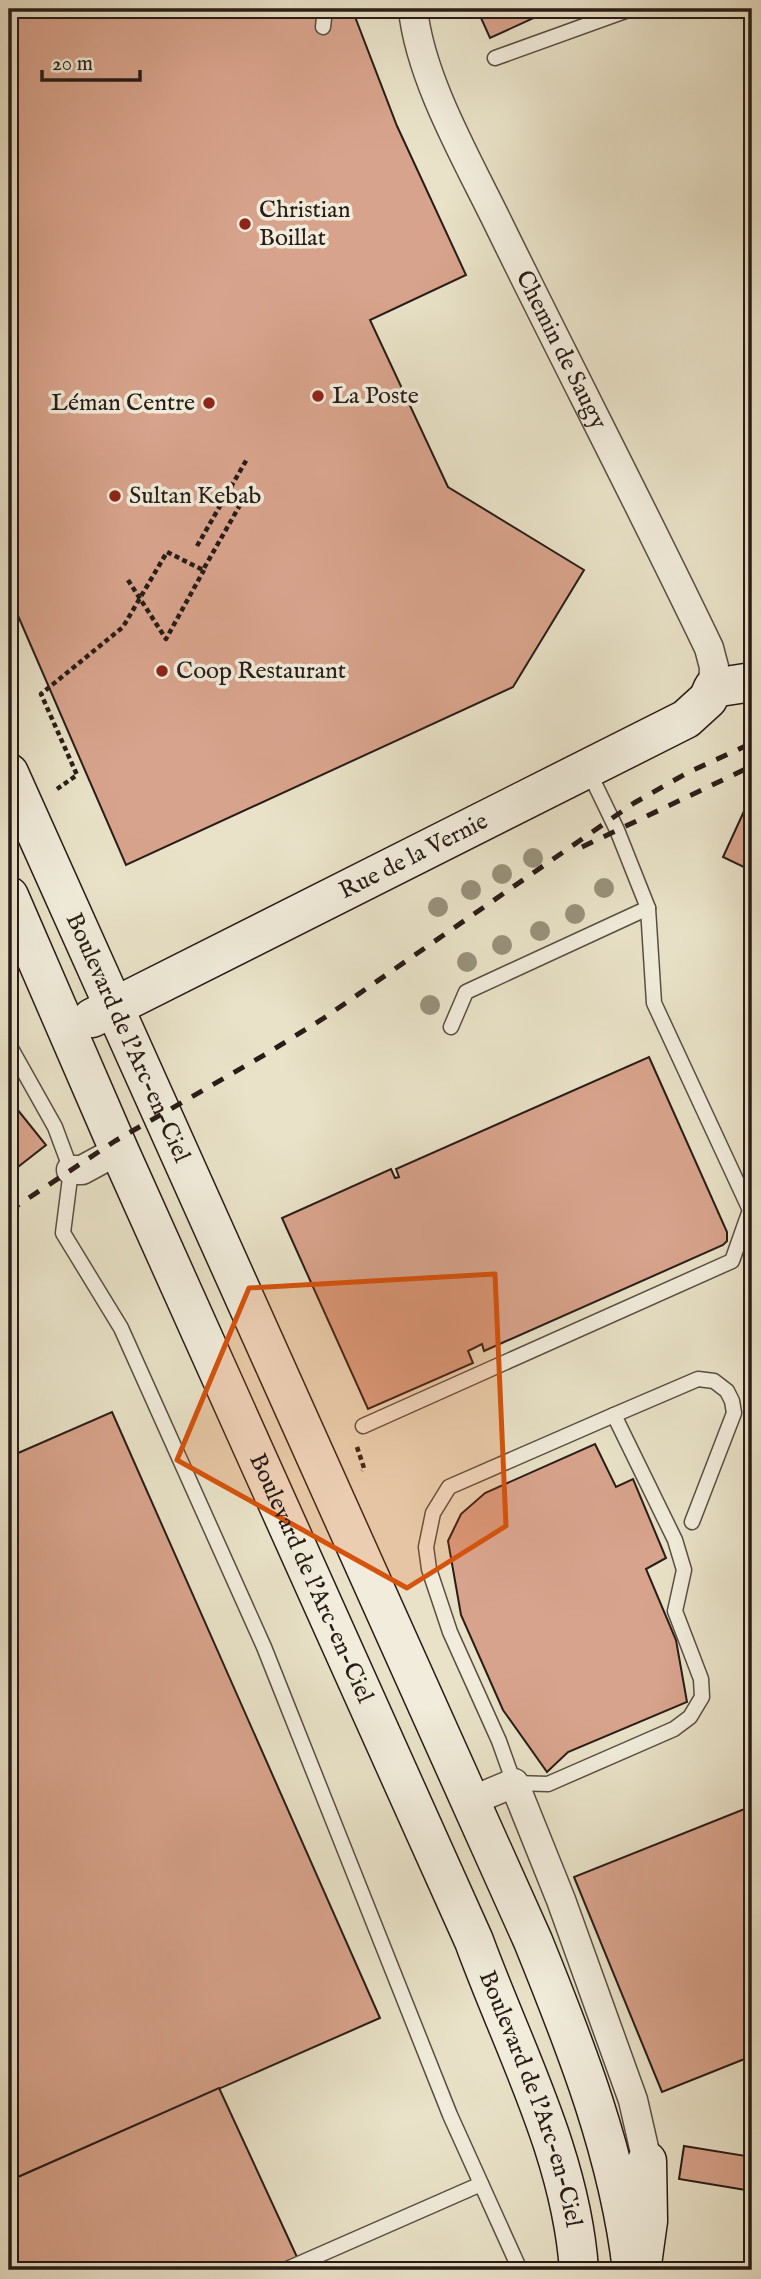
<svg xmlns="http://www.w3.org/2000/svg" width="761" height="2279" font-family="'IM FELL English',serif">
	<rect width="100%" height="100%" fill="#e9e2c8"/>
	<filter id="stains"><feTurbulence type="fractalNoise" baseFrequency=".00286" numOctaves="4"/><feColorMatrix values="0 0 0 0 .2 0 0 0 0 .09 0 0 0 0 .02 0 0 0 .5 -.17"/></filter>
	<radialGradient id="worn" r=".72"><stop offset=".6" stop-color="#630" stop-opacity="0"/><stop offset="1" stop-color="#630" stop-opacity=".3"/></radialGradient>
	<g fill="#d8a38c" stroke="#291c17" stroke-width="2">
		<polygon points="9,9 352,9 397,126 466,275 370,320 448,487 584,570 513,687 126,865 9,595"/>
		<polygon points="477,9 535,9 538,16 490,38"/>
		<polygon points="752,805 752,871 723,857 745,809"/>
		<polygon points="649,1057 727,1232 727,1241 723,1245 484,1351 482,1344 468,1351 473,1363 368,1409 282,1218 391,1169 395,1178 399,1177 396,1169"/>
		<polygon points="9,1099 46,1145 9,1174"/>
		<polygon points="112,1412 380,2018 9,2181 9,1457"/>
		<polygon points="595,1444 616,1487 633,1479 666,1558 646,1569 676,1640 687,1702 568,1752 547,1772 503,1710 461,1615 448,1541 461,1514 485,1493"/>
		<polygon points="752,1806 752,2056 662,2092 574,1877"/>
		<polygon points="219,2088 303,2270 9,2270 9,2181"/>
		<polygon points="684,2146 752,2157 752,2191 679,2179"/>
		<polygon points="730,2264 751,2270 728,2270"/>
	</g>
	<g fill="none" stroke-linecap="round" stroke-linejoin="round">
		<defs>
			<g id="lane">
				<polyline points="323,27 325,9"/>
				<polyline points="495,58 631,9"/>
				<polyline points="451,1027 466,992 648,908"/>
				<polyline points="9,1045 55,1127 71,1170 63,1233 121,1328 264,1647 450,2115 520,2270"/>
				<polygon points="614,1415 675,1540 684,1570 675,1611 701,1679 702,1697 690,1717 674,1729 548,1784 514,1783 499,1741 450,1632 429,1569 426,1547 433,1513 449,1487"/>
				<polyline points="614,1415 698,1379 714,1381 727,1391 732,1401 734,1413 692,1522"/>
				<polyline points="363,1426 732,1261 750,1210 654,1003 648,908 617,830 588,770"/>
				<polyline points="285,2270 481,2184"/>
			</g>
			<g id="street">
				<path id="s1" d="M413,9C420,79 468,161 499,225C568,366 641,506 709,648L714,667L713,688"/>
				<polyline points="71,1170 82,1170 119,1150"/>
				<polyline points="471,1801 514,1783 561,1900 633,2100 647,2161"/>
			</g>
			<g id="secondary">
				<path id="s2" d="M9,773L533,1941C576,2047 619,2156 632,2270"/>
				<path id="s3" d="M9,896L119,1150L474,1941C513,2048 571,2154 579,2270"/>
				<path id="s4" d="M92,1018L686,719L708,699L713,688L752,682"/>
				<polyline points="642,2264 648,2221 647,2161"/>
			</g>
		</defs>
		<use href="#lane" stroke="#594e43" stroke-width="17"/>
		<use href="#street" stroke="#594e43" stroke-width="31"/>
		<use href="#secondary" stroke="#291c17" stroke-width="41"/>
		<g stroke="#291c17" stroke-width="4.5" stroke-dasharray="5 3.5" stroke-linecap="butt">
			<polyline points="197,546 247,459"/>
			<polyline points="128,580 166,639 204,570"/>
			<polyline points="57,789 77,775 41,694 123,627 167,552 203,570 240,505"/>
			<polyline points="357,1447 364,1468 362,1471"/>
		</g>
		<use href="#lane" stroke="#f1ecdb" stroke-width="14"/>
		<use href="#street" stroke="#f1ecdb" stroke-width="28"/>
		<use href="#secondary" stroke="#f1ecdb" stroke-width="38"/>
		<g stroke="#291c17" stroke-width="5" stroke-dasharray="12 12" stroke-linecap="butt">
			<polyline points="582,847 752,766"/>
			<polyline points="9,1211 115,1141 266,1054 324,1018 634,803 687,773 752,743"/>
		</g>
	</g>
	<g fill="#98917b">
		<circle cx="533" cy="858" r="10"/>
		<circle cx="502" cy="874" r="10"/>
		<circle cx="604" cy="888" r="10"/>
		<circle cx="471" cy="890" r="10"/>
		<circle cx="438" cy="907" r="10"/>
		<circle cx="575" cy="914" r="10"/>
		<circle cx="540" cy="931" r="10"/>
		<circle cx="502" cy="945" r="10"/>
		<circle cx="467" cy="962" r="10"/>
		<circle cx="430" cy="1005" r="10"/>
	</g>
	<path fill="#d5530d" fill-opacity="0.2" stroke="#d5530d" stroke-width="5" stroke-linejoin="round" d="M495,1274L506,1526L407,1588L177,1460L249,1288Z"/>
	<g fill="#8f2418" stroke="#f1ecdb" stroke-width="2.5">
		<circle cx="245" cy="224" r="7"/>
		<circle cx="318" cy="396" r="7"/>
		<circle cx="209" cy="403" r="7"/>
		<circle cx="115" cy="496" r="7"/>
		<circle cx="162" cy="671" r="7"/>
	</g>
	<g text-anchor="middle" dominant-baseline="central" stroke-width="7" stroke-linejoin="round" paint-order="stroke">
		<g font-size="24" fill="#291c17" stroke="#f1ecdb" text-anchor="start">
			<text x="259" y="210">Christian<tspan x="259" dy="28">Boillat</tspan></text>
			<text x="332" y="396">La Poste</text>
			<text x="195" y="403" text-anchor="end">Léman Centre</text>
			<text x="129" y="496">Sultan Kebab</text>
			<text x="176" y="671">Coop Restaurant</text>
		</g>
		<g font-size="24" fill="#291c17" stroke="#f1ecdb">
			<text stroke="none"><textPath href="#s1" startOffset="373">Chemin de Saugy</textPath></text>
			<text stroke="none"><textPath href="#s4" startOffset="360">Rue de la Vernie</textPath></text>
			<text stroke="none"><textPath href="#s2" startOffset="290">Boulevard de l'Arc-en-Ciel</textPath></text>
			<text stroke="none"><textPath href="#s3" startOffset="746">Boulevard de l'Arc-en-Ciel</textPath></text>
			<text stroke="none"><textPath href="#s3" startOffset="1312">Boulevard de l'Arc-en-Ciel</textPath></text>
		</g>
	</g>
	<rect width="761" height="2279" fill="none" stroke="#e9e2c8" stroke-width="35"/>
	<rect x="10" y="10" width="740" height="2258" fill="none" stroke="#291c17" stroke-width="3.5"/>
	<rect x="18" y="18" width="726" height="2244" fill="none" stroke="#291c17" stroke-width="2"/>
	<path d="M42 70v10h98v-10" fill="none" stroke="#291c17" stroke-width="3.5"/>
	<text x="52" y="70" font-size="21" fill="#291c17" stroke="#f1ecdb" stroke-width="5" paint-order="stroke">20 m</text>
	<rect width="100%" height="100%" filter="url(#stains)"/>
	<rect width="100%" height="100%" fill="url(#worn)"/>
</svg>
